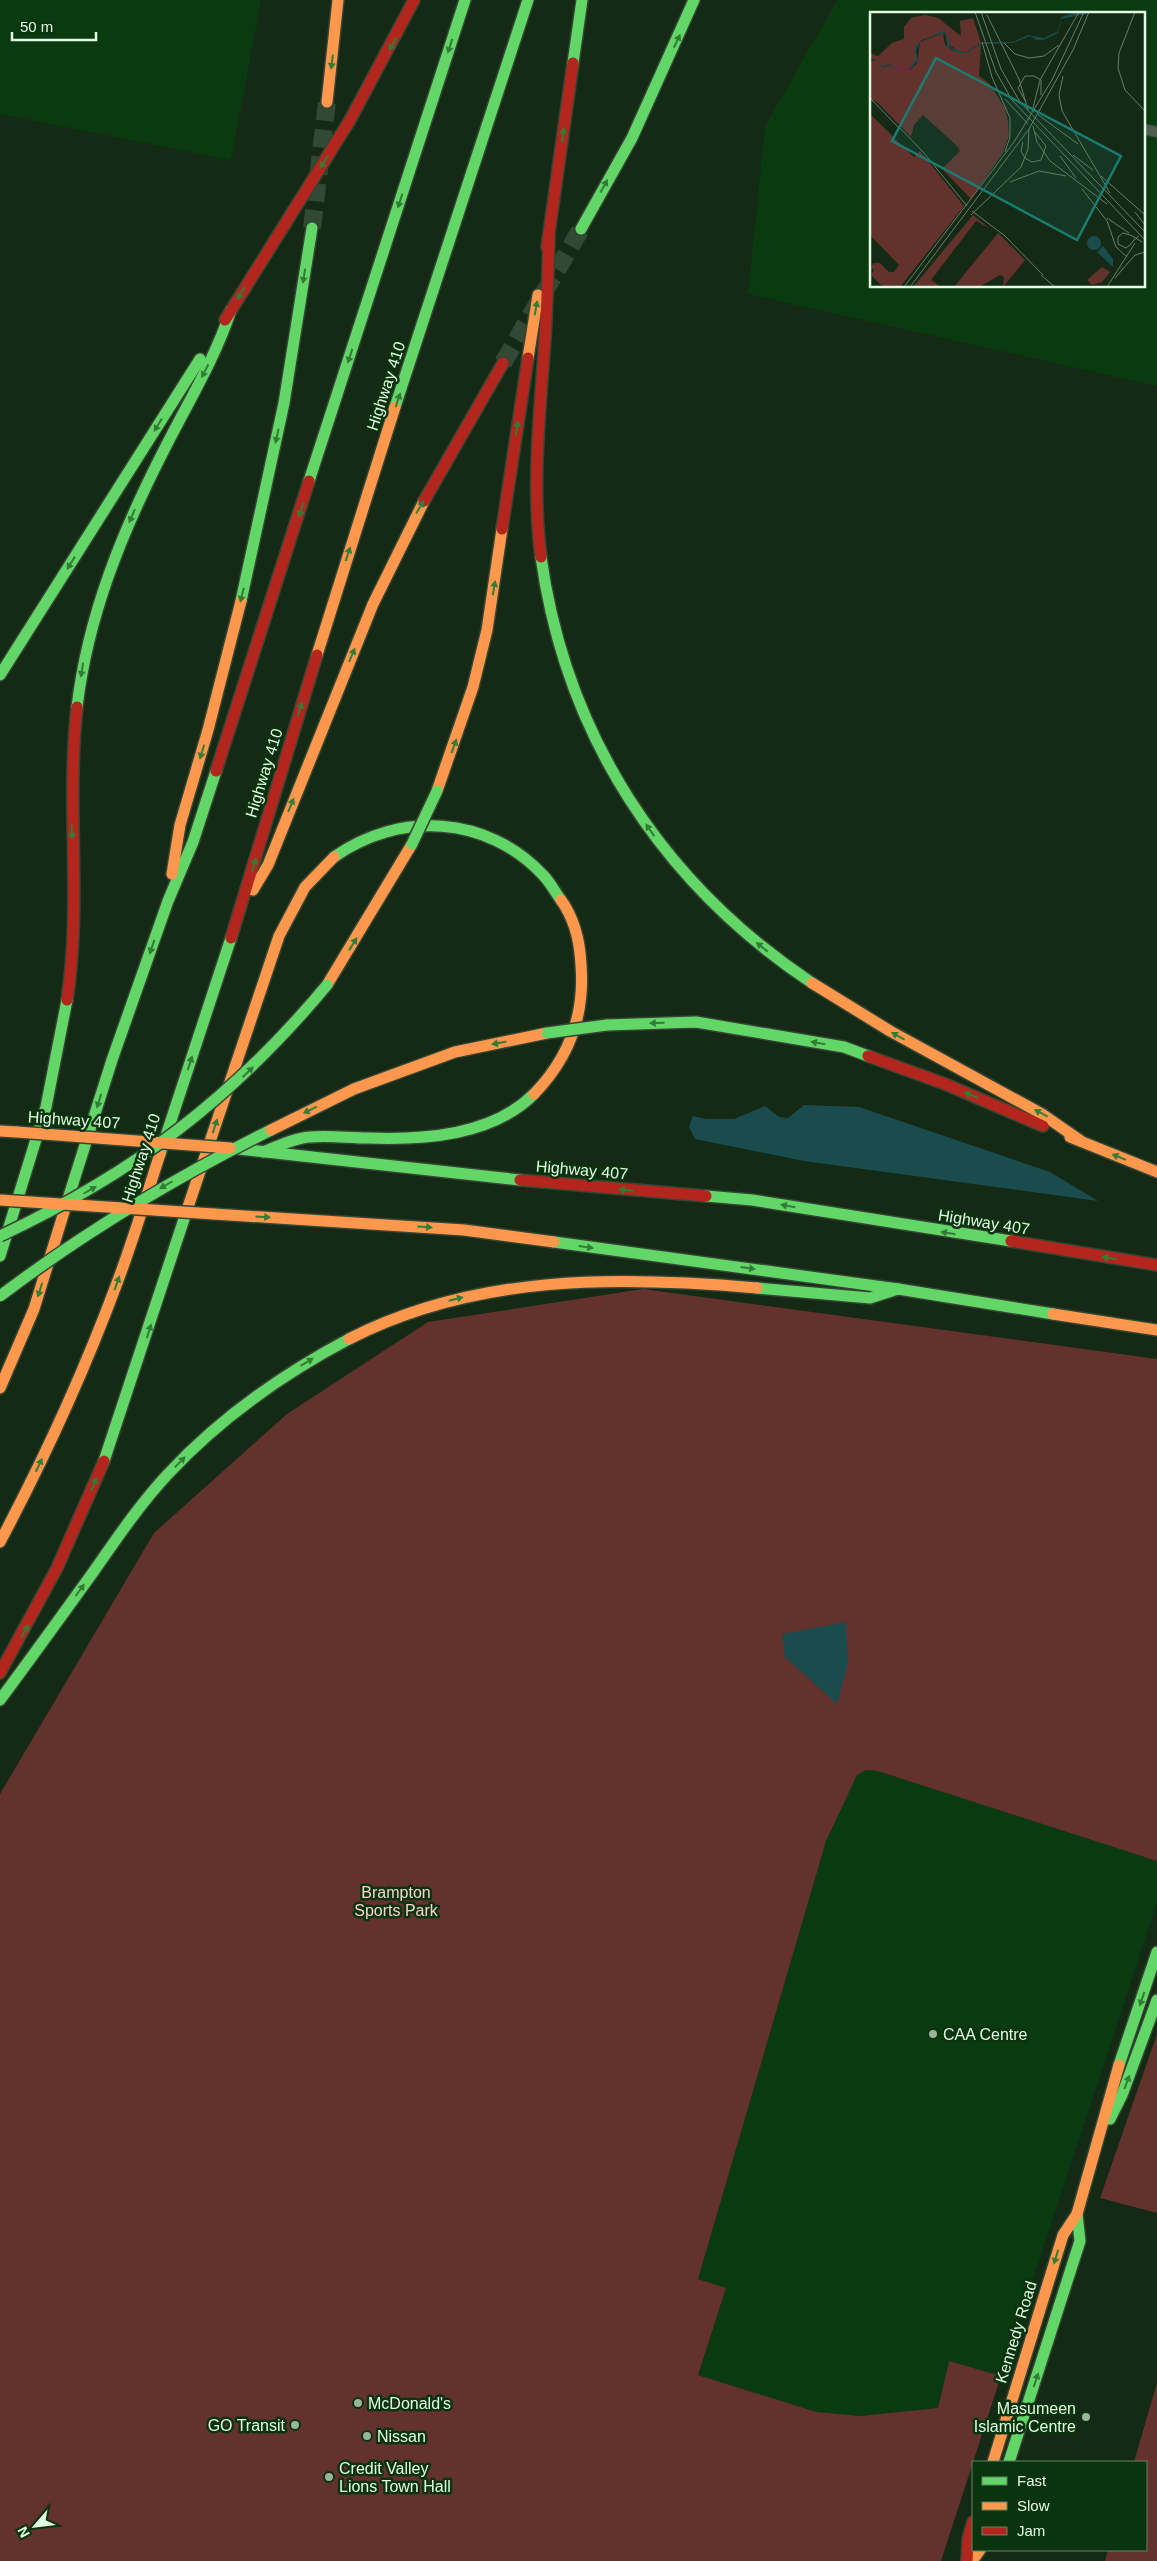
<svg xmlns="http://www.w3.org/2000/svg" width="1157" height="2561" font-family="Helvetica,sans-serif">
	<rect width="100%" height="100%" fill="#142a15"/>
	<g fill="#0a3a0f" fill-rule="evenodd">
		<polygon points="0,0 261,0 231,160 0,114"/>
		<path d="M837,0H1157V386L748,294L765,126ZM871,14H1143V286H871Z"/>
		<polygon points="866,1770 878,1771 1157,1861 1157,1903 1001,2376 949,2361 938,2408 860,2416 816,2413 698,2375 726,2289 698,2279 826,1841 850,1788 857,1775"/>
	</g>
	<g fill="#64322d">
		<polygon points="643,1289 1157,1359 1157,1861 878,1771 866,1770 857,1775 826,1841 698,2279 726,2288 698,2375 816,2412 860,2416 938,2408 949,2361 1001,2376 941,2561 0,2561 0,1794 154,1533 287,1414 428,1322"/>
		<polygon points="1157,2034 1157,2213 1100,2198"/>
		<polygon points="1157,2383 1157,2561 1105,2561 1108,2550 1146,2550 1146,2462 1134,2462"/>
	</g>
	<g fill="#1a4c4e">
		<polygon points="804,1105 859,1107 1050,1172 1098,1201 804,1161 695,1139 689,1127 693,1116 706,1119 734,1119 765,1106 779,1117 788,1118"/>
		<polygon points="846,1622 848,1664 837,1704 785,1657 782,1634"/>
	</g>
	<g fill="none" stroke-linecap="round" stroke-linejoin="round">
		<g stroke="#334934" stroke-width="18" stroke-dasharray="18 9" stroke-linecap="butt">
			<polyline points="312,228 327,102"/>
			<polyline points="503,363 581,229"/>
		</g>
		<defs>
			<polyline id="street" points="1143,129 1157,132"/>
			<g id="fast">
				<polyline points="573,63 582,0"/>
				<polyline points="581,229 632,138 694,0"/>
				<polyline points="395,407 528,0"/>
				<polyline points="309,481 465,0"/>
				<path d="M541,557C566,736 662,883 812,983"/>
				<polyline points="241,601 284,403 312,228"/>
				<polyline points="0,675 200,359"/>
				<path d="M77,707C88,615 122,532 164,450C187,404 215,359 231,310"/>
				<path d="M334,857C399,811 487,815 543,875C550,882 555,892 561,900"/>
				<polyline points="607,1025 696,1022 844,1047 868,1056"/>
				<polyline points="230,1148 520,1180"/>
				<path d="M263,1152C278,1146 294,1138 310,1137C329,1135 349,1138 368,1138C424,1140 492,1136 534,1094"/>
				<polyline points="160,1154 231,938"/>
				<polyline points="706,1196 752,1200 1011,1241"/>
				<polyline points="68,1199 112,1060 168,901 193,842 216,771"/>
				<polyline points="554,1242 898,1289 1053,1314"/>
				<polyline points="0,1256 46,1107 67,1000"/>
				<polyline points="757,1288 870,1298 898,1289"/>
				<polyline points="104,1461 187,1210"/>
				<path d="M0,1700C32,1657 63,1614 94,1571C117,1538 140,1504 168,1474C220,1418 281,1375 349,1339"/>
				<polyline points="1119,2065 1157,1952"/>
				<polyline points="1110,2119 1122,2095 1157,2000"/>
				<polyline points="1009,2462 1080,2241 1077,2214"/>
			</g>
			<g id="slow">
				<polyline points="327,102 338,0"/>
				<polyline points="528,358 538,295"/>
				<polyline points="317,655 395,407"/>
				<polyline points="437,791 473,687 487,630 502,529"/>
				<polyline points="172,874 180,825 208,730 241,601"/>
				<polyline points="253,890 268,865 373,604 424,501"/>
				<polyline points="812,983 890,1031 1042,1114 1081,1141"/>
				<polyline points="327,985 412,844"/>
				<polyline points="354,1089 455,1052 547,1033"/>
				<path d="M534,1094C569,1058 585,1015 581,965C580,943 574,918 561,900"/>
				<polyline points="0,1131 17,1132"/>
				<polyline points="1070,1137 1157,1172"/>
				<polyline points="187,1210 279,936 305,887 334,857"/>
				<polyline points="214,1214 464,1230 554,1242"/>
				<polyline points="1053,1314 1157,1330"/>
				<path d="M349,1339C476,1274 618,1276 757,1288"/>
				<polyline points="0,1388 34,1309 68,1199"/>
				<path d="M0,1542C44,1459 84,1372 117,1283C133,1241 146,1197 160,1154"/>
				<polyline points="993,2462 1063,2235 1077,2214 1119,2065"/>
				<polyline points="972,2561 980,2550"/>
			</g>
			<g id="jam">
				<polyline points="547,247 573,63"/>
				<polyline points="225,320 350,120 414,0"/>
				<polyline points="424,501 503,363"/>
				<polyline points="502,529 528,358"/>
				<path d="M541,557C532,490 539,420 544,353C547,313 548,274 549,235"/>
				<polyline points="216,771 309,481"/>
				<polyline points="231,938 317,655"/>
				<path d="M67,1000C82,903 66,805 77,707"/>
				<polyline points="868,1056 945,1084 1043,1126"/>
				<polyline points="520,1180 706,1196"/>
				<polyline points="1011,1241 1157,1265"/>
				<polyline points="0,1673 57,1568 104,1461"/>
				<polyline points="967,2561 968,2539 973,2522"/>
			</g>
		</defs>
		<use href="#street" stroke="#344534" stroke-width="12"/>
		<use href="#fast" stroke="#344534" stroke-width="14"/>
		<use href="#slow" stroke="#344534" stroke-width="14"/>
		<use href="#jam" stroke="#344534" stroke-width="14"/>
		<use href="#street" stroke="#4e5d4e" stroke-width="10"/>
		<use href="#fast" stroke="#63d668" stroke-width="11"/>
		<use href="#slow" stroke="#ff974d" stroke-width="11"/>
		<use href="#jam" stroke="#b3261e" stroke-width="11"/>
		<defs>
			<g id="fast-bridge">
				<polyline points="412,844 437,791"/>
				<polyline points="547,1033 607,1025"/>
				<path d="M0,1236C134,1173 232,1099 327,985"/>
				<path d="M0,1296C85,1232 176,1177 271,1130"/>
			</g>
			<g id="slow-bridge">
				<polyline points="271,1130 354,1089"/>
				<polyline points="17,1132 230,1148"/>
				<polyline points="0,1200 214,1214"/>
			</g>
		</defs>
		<use href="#fast-bridge" stroke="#344534" stroke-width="14" stroke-linecap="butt"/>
		<use href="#slow-bridge" stroke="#344534" stroke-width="14" stroke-linecap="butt"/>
		<use href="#fast-bridge" stroke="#63d668" stroke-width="11"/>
		<use href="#slow-bridge" stroke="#ff974d" stroke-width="11"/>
	</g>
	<defs><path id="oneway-solid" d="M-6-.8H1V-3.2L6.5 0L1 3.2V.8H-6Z" transform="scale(1.25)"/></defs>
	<g fill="#327d36">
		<use href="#oneway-solid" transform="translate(677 41) rotate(-65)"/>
		<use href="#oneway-solid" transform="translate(393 44) rotate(119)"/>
		<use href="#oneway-solid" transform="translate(450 46) rotate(108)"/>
		<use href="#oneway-solid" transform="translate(332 62) rotate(97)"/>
		<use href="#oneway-solid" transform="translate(563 135) rotate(-82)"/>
		<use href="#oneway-solid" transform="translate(324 162) rotate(122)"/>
		<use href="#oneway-solid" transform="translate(604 186) rotate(-61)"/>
		<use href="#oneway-solid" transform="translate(400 201) rotate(108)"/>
		<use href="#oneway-solid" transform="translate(304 276) rotate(99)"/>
		<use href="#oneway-solid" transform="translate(241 293) rotate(122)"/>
		<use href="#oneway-solid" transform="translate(536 308) rotate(-80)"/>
		<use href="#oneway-solid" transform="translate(350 356) rotate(108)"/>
		<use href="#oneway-solid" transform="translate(205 371) rotate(117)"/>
		<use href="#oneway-solid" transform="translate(398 400) rotate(-72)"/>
		<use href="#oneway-solid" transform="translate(158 425) rotate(122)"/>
		<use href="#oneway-solid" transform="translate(517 428) rotate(-82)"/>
		<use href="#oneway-solid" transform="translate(277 436) rotate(102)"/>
		<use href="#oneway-solid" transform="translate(420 507) rotate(-60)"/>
		<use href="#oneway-solid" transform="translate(301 510) rotate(108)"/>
		<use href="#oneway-solid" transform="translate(132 516) rotate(113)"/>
		<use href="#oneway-solid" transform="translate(348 554) rotate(-72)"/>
		<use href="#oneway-solid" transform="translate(71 563) rotate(122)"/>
		<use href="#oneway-solid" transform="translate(494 588) rotate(-81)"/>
		<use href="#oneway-solid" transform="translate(242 595) rotate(104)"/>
		<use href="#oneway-solid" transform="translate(352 655) rotate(-67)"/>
		<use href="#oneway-solid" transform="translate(82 670) rotate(99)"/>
		<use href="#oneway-solid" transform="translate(300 709) rotate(-73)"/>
		<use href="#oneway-solid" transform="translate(454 746) rotate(-70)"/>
		<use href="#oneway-solid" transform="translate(202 752) rotate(107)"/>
		<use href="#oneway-solid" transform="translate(291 805) rotate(-68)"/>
		<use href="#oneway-solid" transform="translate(650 830) rotate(-125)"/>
		<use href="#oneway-solid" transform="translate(72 832) rotate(89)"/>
		<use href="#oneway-solid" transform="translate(254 865) rotate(-73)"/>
		<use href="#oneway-solid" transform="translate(353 944) rotate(-58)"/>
		<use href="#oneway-solid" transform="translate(152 947) rotate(109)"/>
		<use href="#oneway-solid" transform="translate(762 947) rotate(-141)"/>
		<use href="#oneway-solid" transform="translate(657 1023) rotate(178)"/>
		<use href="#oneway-solid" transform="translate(898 1036) rotate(-151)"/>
		<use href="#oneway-solid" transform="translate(499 1043) rotate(169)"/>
		<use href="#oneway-solid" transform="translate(818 1043) rotate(-170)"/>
		<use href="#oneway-solid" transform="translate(190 1063) rotate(-72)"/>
		<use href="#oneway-solid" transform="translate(248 1072) rotate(-44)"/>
		<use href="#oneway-solid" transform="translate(971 1095) rotate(-157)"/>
		<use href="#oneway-solid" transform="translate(99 1101) rotate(107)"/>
		<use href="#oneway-solid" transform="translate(310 1110) rotate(154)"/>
		<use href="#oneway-solid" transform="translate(1041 1113) rotate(-152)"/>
		<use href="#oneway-solid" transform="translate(215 1126) rotate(-72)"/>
		<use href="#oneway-solid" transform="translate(1119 1157) rotate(-158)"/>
		<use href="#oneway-solid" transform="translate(166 1185) rotate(150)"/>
		<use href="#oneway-solid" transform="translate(90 1190) rotate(-30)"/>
		<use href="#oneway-solid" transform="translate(626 1190) rotate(-176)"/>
		<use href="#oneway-solid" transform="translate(788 1206) rotate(-170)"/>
		<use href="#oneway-solid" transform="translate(263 1217) rotate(4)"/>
		<use href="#oneway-solid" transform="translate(425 1227) rotate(4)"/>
		<use href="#oneway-solid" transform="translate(948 1233) rotate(-171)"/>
		<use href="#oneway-solid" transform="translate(586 1247) rotate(8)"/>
		<use href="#oneway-solid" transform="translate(1109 1258) rotate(-171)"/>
		<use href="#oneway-solid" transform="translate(748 1268) rotate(8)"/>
		<use href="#oneway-solid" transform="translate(117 1283) rotate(-70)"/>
		<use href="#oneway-solid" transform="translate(40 1290) rotate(107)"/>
		<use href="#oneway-solid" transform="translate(456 1299) rotate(-14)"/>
		<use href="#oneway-solid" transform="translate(149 1331) rotate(-73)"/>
		<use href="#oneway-solid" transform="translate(307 1362) rotate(-31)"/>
		<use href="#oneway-solid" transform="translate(180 1462) rotate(-46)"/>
		<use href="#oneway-solid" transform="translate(39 1465) rotate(-65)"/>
		<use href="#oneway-solid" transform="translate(94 1484) rotate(-67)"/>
		<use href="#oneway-solid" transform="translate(80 1590) rotate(-54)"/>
		<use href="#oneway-solid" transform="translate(25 1631) rotate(-60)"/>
		<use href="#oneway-solid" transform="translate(1142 1999) rotate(109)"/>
		<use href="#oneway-solid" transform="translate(1127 2082) rotate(-69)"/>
		<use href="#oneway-solid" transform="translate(1056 2257) rotate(107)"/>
		<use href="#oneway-solid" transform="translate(1036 2380) rotate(-72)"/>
	</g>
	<g fill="#9bb29b" stroke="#0a340d" stroke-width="2">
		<circle cx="933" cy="2034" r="5"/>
		<circle cx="358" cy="2403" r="5"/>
		<circle cx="1086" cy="2417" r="5"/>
		<circle cx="295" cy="2425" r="5"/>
		<circle cx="367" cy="2436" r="5"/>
		<circle cx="329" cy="2477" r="5"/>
	</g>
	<g text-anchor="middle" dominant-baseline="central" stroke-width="5" stroke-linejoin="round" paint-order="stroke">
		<g font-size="16" fill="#e4fbe3" stroke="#0a340d">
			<text transform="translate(386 386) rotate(-72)">Highway 410</text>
			<text transform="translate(264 773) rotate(-73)">Highway 410</text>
			<text transform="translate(74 1120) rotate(4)">Highway 407</text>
			<text transform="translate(141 1158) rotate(-72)">Highway 410</text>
			<text transform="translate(582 1170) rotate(5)">Highway 407</text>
			<text transform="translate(984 1222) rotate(9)">Highway 407</text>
			<text transform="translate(1016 2332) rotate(-73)">Kennedy Road</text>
		</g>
		<g font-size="16" fill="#fbd1cd" stroke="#0a340d">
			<text x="396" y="1892">Brampton<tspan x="396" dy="18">Sports Park</tspan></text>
		</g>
		<g font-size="16" fill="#e4fbe3" stroke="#0a340d" text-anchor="start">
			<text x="943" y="2034">CAA Centre</text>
			<text x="368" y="2403">McDonald's</text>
			<text x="1076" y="2408" text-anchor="end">Masumeen<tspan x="1076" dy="18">Islamic Centre</tspan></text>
			<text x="285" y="2425" text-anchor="end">GO Transit</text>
			<text x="377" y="2436">Nissan</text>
			<text x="339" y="2468">Credit Valley<tspan x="339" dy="18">Lions Town Hall</tspan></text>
		</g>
	</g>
	<g transform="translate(870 12)">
		<rect width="275" height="275" fill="#142a15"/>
		<path d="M55,3L68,6L91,24L90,9L103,6L111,31L96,40H89L77,31L75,20L52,28L45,35L47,47L39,57L26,58L19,52L12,55L7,48L0,47V41L8,44L22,31L34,27V15L41,6ZM73,21L75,33L83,39L96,41L111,32L109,64L119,71L135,96L138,110L139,124L133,141L101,187L72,157L90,139L86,133L53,103L44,113L41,125L7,90L0,87V49H8L12,56L20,53L26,58H40L47,51L50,30ZM0,102L44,145L50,139L94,194L30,275H13L1,263L4,258L1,256L3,251H10L19,260H24L29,253L0,223ZM103,203L119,216L106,209L61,268L71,275H43ZM128,221L155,248L133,275L134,265L130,263L109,275H84ZM232,255L240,260L232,270L222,273L217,268Z" fill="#64322d"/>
		<path d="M207,0H227L191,7L188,21L173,28H167L160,24L143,31L112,32L96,41H89L77,35L76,23L70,21L50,30L46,39L48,48L40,58H26L19,53L12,56L10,54L8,49H0L7,48L12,55L19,52L26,57H39L46,47L44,37L48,31L71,19L77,22L80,35L89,39L96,40L113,30H143L158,23L174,26L188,19L191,5ZM217 231a7 7 0 1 1 14 0a7 7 0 1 1-14 0ZM233,234L243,247V255L227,240Z" fill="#1a4c4e"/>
		<path fill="none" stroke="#677e67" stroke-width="1" d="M105,0L126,60L142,88L275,228M111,0L131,57L150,90L275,220M265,0L249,41L248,56L255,78L275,99M117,3L149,67L158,98M112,30L122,65L140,106V125L135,140M134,31L145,42L159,46L174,44L189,33M193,64L189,83L192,99L240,181M0,86L29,116M135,87L158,112M156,90L148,76L155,64H164L171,68V83M162,100L170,68L209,0M167,102L208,132M163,114L167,130L180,149L237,192M29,115L55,142M153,130L151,139L155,146L162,150L171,148L176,134L165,120M54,141L97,194M203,143L223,158M190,144L206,166M231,164L275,203M140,170L169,159L196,164M212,177L237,209L246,235L257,245M102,199L135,224L173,263M265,200L275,213M101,203L151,155L158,137L159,117M237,206L259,221M269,224L264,228L260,233L256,236L248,232V225L253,221L260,223L264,225L272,230M171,263L185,275M245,266L265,243L275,240M34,275L144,130L182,68L214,0M40,275L159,117L203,38L219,0M237,275L265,231"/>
		<path fill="#1a7d74" fill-opacity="0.15" stroke="#1a7d74" stroke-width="2.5" d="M66,46L251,144L207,228L22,129Z"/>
		<rect width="275" height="275" fill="none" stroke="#e4fbe3" stroke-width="2.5"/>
	</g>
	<rect x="972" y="2461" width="175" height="90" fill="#0a340d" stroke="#618463"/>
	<rect x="982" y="2477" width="25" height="8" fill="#63d668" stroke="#618463"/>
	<text x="1017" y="2486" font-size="15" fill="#e4fbe3">Fast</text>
	<rect x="982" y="2502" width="25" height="8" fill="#ff974d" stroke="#618463"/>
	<text x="1017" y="2511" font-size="15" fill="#e4fbe3">Slow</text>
	<rect x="982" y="2527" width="25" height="8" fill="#b3261e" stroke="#618463"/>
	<text x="1017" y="2536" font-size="15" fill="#e4fbe3">Jam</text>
	<g transform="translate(35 2526) rotate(242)" stroke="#0a340d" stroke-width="4" paint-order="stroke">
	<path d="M0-4L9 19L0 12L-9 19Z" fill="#e4fbe3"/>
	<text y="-8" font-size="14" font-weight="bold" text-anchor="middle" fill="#e4fbe3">N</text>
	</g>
	<path d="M12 32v8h84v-8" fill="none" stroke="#e4fbe3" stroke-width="2.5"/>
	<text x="20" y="32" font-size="15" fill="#e4fbe3" stroke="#0a340d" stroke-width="4" paint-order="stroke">50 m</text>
</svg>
